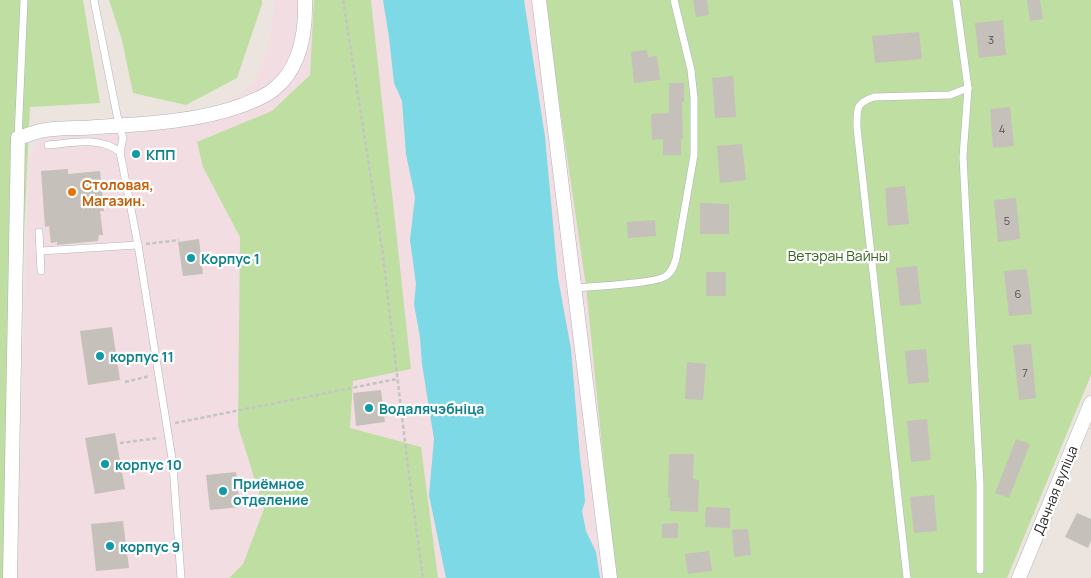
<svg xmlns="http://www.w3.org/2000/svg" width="1091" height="578" font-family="Manrope,sans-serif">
	<rect width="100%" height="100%" fill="#ece4df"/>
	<polygon fill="#f2dde2" points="275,0 544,0 586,286 615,578 17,578 29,157 42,136 107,129 116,113 135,118 164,117 209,111 239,96 256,80 270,42"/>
	<g fill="#bfdea1">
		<polygon points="0,0 83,0 100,103 30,107 8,578 0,578"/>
		<polygon points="109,0 262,0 262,4 237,78 186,105 133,93 122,40"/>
		<polygon points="314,0 371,0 411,369 353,381 350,428 421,447 438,578 229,578 243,564 264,509 238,426 240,237 203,167 197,142 272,111 310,75"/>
		<polygon points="544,0 1091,0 1091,375 1007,578 615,578 586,286"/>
	</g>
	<polygon fill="#7cd9e5" points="383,0 524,0 545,137 558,278 571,349 580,457 584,488 585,502 582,511 586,531 596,552 600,578 446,578 429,495 434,439 422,364 420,337 414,304 416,284 410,240 415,197 406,154 402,101 394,83 389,37"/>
	<g fill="#c5c0ba">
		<polygon points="693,0 707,0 709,15 696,17"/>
		<polygon points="1027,0 1040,0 1043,19 1030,21"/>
		<polygon points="1003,20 1006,55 979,58 975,23"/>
		<polygon points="919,32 922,59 875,63 872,36"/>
		<polygon points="647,50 648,57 657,56 660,80 634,83 631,52"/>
		<polygon points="733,76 736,117 715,118 712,78"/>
		<polygon points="669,83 684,83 684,102 682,102 683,139 681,139 681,155 663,155 663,139 652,140 651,114 669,113"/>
		<polygon points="1010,107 1014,146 993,148 990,109"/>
		<polygon points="742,144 746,180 720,183 717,146"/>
		<polygon points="68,169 68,174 100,171 104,211 100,211 103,235 99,235 98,241 57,245 57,242 51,243 49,226 45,227 41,171"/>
		<polygon points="905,186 909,224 888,226 885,188"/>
		<polygon points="1016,198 1020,239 998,242 994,200"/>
		<polygon points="700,203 729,204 729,234 700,234"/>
		<polygon points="655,220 656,236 628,238 627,222"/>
		<polygon points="199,239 203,274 183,276 178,242"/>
		<polygon points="917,266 921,304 900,306 896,268"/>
		<polygon points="1027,269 1032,314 1009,316 1004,271"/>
		<rect x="706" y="272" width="20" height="24"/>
		<polygon points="112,327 120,380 88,385 80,331"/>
		<polygon points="1031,344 1036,398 1019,400 1013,345"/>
		<polygon points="926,349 929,382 908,384 905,351"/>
		<polygon points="687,362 706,364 703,400 685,399"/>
		<polygon points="381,390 385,422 356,426 353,393"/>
		<polygon points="927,419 931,460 911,462 907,421"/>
		<polygon points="115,433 125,489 95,494 85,438"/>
		<polygon points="1016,439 1030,444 1009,498 995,493"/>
		<polygon points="669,454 694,454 693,479 699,480 698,512 670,511 670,497 668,497"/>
		<polygon points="236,472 240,507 210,510 206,475"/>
		<polygon points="934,495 937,531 914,533 910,497"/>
		<polygon points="706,507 730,508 730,528 705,527"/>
		<polygon points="1077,513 1091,519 1091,541 1088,548 1065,537"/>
		<polygon points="123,521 129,568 96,571 91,524"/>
		<polygon points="678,523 678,538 662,538 662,524"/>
		<polygon points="748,529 751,555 734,557 732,530"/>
		<polygon points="709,551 712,571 688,574 685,554"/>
	</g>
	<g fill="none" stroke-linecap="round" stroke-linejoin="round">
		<defs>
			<g id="lane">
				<polyline points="94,0 119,125 123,138 120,152 138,245 173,465 181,578"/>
				<polyline points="956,0 968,88 963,157 980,484 980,570"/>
				<polyline points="18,138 24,0"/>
				<path d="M48,145C72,143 100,136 120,152"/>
				<polyline points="39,232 41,271"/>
				<polyline points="41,251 138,245"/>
				<path d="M575,288C592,286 655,284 666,276C672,272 674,266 676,259L694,155V98L691,70L674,0"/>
				<path d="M907,578L857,128C857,110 855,103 874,97L950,95L968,88"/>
			</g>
			<g id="street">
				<polyline points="539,0 610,578"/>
				<path d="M10,578L18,138C25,136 32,133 40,131C58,127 78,129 97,127C145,124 197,122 243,105C253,101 264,97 273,90C300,69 306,32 305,0"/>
				<polyline points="1019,578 1091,403"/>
			</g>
		</defs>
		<use href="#lane" stroke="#b0b3bb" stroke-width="8"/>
		<use href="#street" stroke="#b0b3bb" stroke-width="15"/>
		<g stroke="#c4c4c4" stroke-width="2.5" stroke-dasharray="4 2.5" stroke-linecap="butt">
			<polyline points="343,0 382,248 408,467 423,578"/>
			<polyline points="146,244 179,240"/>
			<polyline points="125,382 150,376"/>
			<polyline points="175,423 397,379"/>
			<polyline points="120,443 159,438"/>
		</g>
		<use href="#lane" stroke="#fff" stroke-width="7"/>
		<use href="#street" stroke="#fff" stroke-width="14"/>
	</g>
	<g fill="#0f9aa8" stroke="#fff" stroke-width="2">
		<circle cx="136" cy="154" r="5"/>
		<circle cx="191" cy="258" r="5"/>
		<circle cx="100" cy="356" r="5"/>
		<circle cx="369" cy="408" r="5"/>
		<circle cx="105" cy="464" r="5"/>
		<circle cx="223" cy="491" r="5"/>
		<circle cx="110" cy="546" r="5"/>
	</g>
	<circle fill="#e8710a" stroke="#fff" stroke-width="2" cx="72" cy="192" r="5"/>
	<g text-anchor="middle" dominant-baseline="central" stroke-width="4.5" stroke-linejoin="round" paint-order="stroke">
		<g font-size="11" fill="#525150">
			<text x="991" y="39">3</text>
			<text x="1002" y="128">4</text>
			<text x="1007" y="220">5</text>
			<text x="1018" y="293">6</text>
			<text x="1025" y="372">7</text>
		</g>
		<g font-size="14" font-weight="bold" fill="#0d838f" stroke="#fff" text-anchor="start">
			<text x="146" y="154">КПП</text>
			<text x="201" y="258">Корпус 1</text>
			<text x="110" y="356">корпус 11</text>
			<text x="379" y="408">Водалячэбніца</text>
			<text x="115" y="464">корпус 10</text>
			<text x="233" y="483">Приёмное<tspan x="233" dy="16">отделение</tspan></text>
			<text x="120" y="546">корпус 9</text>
		</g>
		<g font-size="14" font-weight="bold" fill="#c56008" stroke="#fff" text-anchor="start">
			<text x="82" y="184">Столовая,<tspan x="82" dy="16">Магазин.</tspan></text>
		</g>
		<g font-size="14" fill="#396321" stroke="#fff">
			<text x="838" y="255">Ветэран Вайны</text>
		</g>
		<g font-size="14" fill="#2c2c2c" stroke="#fff">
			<text transform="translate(1055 490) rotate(-68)">Дачная вуліца</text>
		</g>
	</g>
</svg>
